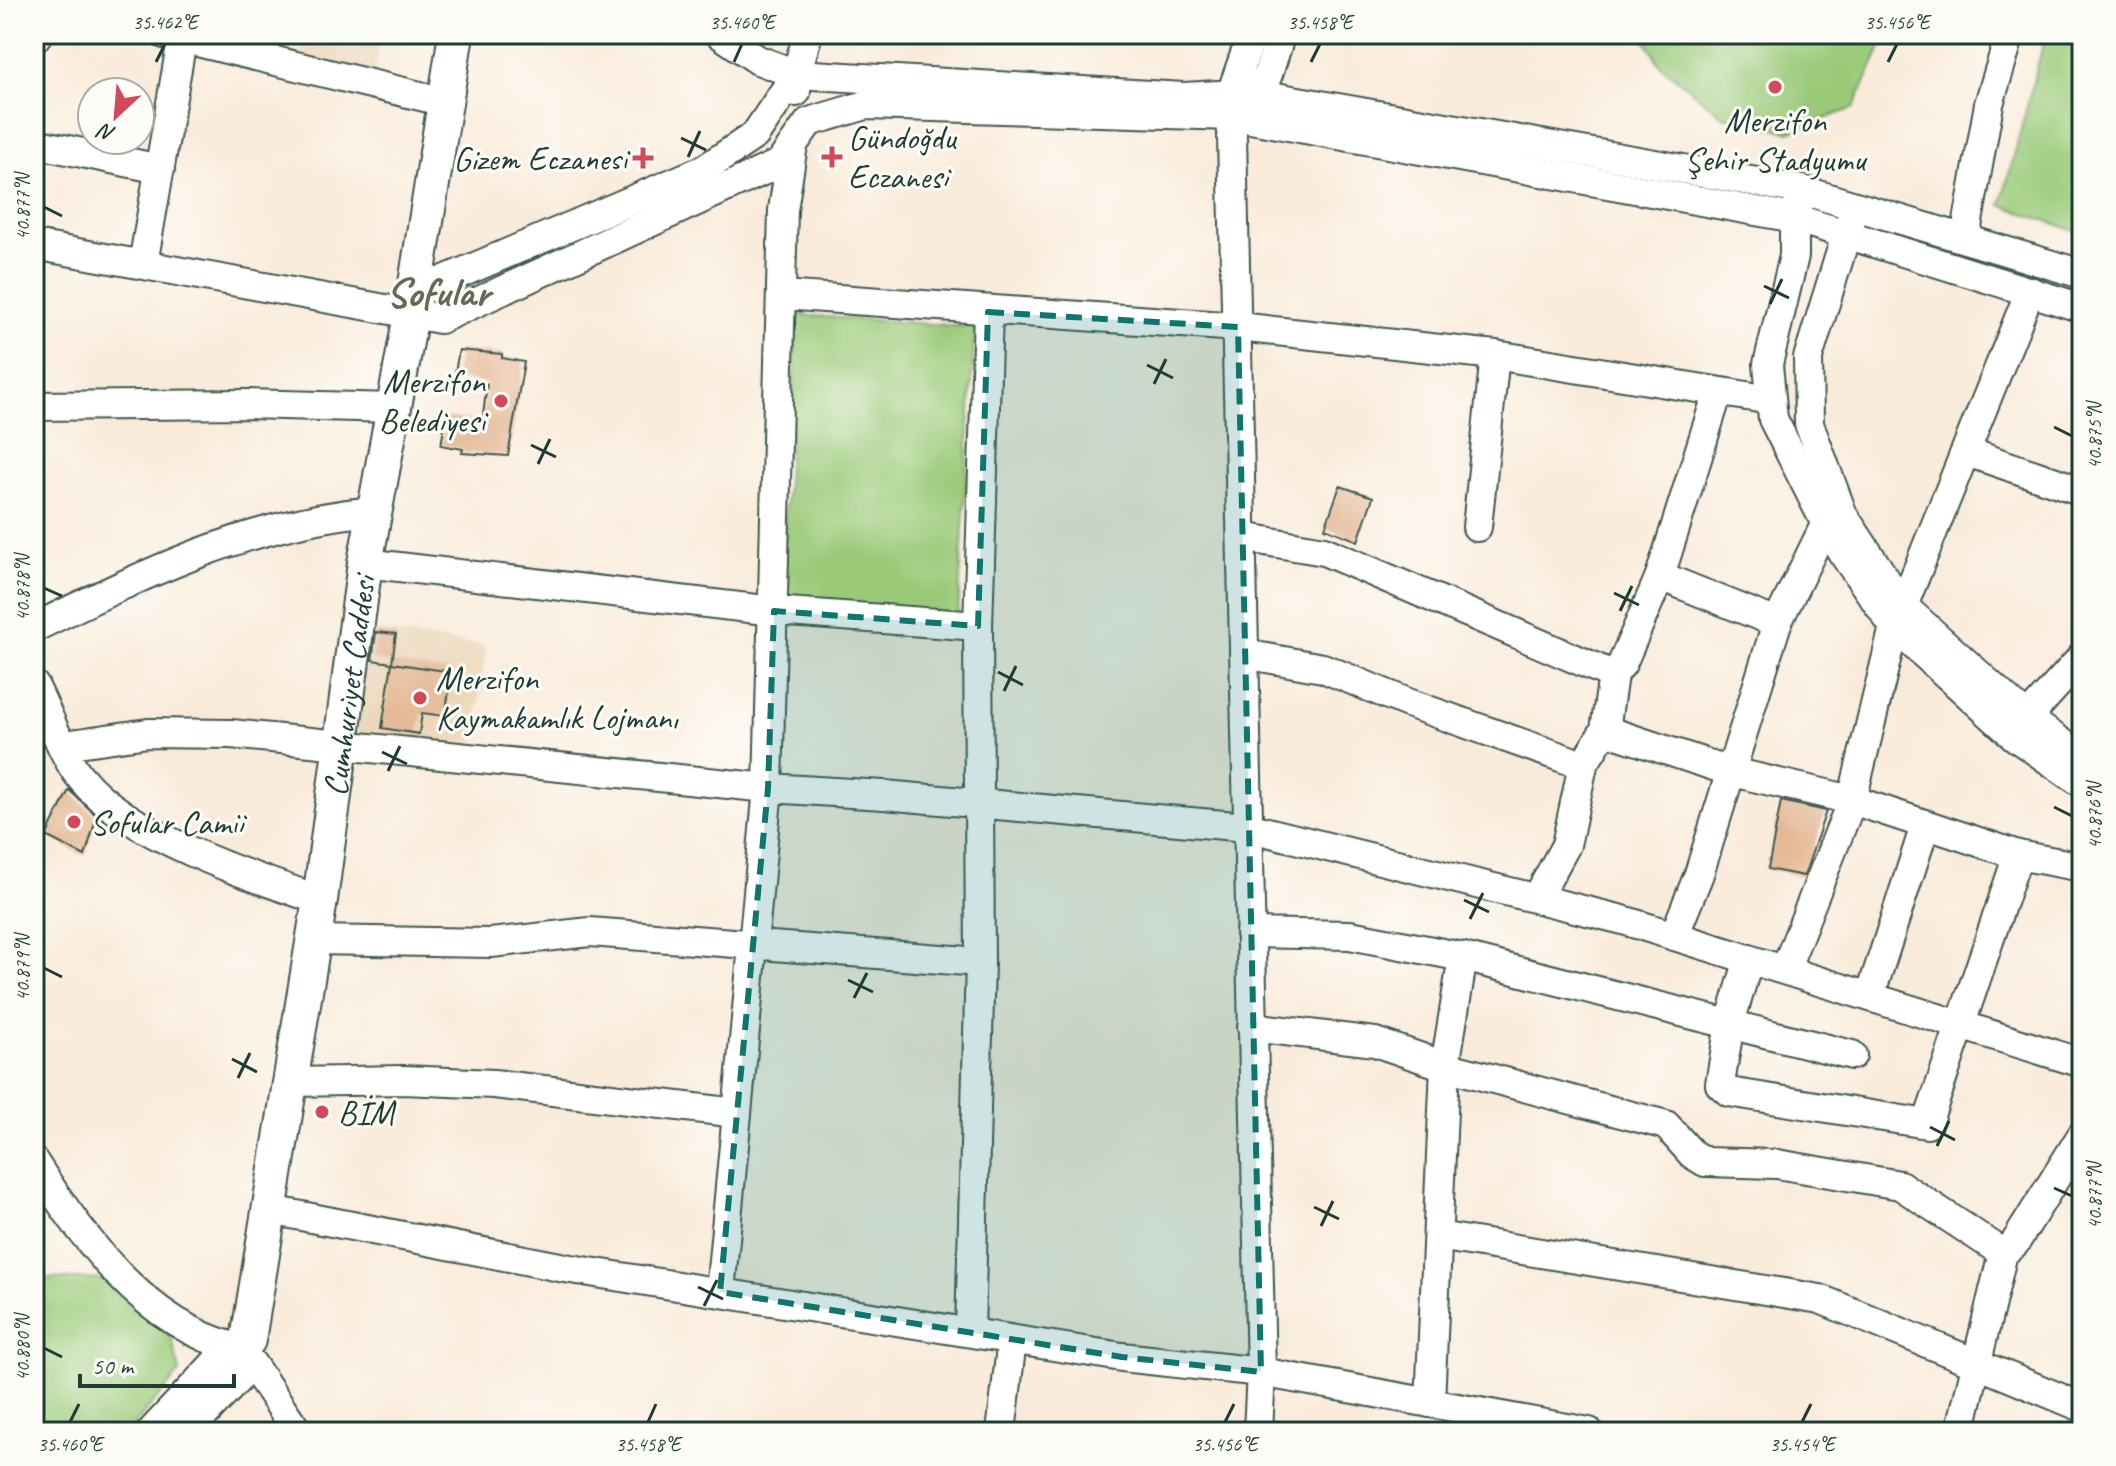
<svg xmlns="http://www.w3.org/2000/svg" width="2116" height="1466" font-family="Caveat,sans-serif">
	<rect width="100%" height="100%" fill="#fdfcf7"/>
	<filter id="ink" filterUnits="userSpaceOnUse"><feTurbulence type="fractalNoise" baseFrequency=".0125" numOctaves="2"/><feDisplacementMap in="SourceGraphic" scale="16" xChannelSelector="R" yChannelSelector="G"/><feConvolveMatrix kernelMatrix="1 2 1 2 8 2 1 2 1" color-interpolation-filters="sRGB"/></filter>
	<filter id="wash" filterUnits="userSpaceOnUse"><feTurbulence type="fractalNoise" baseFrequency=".006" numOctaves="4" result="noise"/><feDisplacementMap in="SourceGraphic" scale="32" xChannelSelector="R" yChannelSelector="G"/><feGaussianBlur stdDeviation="1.8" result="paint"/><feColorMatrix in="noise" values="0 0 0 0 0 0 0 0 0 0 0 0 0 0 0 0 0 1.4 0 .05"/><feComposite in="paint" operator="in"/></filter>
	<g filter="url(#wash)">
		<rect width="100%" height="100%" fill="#f9ebda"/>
		<g fill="#ecd7ba">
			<polygon points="303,34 382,34 374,73 299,56"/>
			<polygon points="369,631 486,646 472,753 355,738"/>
		</g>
		<g fill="#9aca78" stroke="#5c8456" stroke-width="2">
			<polygon points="1641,34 1887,34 1854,108 1789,132 1723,116 1661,66"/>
			<polygon points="2046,34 2082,34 2082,233 2001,205"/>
			<polygon points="797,315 975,327 958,614 780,602"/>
			<polygon points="34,1278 113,1280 169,1328 180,1372 128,1432 34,1432"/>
		</g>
		<g id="blocks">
			<g fill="#e4b996">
				<polygon points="459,350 502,354 502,358 524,362 508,456 462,453 463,449 441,445 446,417 482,423 487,384 454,378"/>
				<polygon points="1340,486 1373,497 1358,541 1325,528"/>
				<polygon points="376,632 396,634 392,663 372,660"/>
				<polygon points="392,663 452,672 445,716 422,713 419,734 382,728"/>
				<polygon points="69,790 97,816 85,856 46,836"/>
				<polygon points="1781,801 1826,811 1804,876 1768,869"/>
			</g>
		</g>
	</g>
	<g filter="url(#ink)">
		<use href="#blocks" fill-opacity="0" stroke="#40574d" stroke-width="2"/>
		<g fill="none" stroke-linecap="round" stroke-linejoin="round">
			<defs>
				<g id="minor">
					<polyline points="164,34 445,102"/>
					<polyline points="720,34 758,60 796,74"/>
					<polyline points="1252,34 1231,94 1261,1372 1258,1432"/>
					<polyline points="34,39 38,34"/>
					<polyline points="796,92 796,74 808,34"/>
					<polyline points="1245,103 1267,77 1281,34"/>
					<polyline points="34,143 160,169"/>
					<polyline points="1799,203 1794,218 1794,256 1768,364 1773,419 1835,542 1894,627 2014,736 2082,783"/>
					<polyline points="1852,216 1808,358 1809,424 1843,515 1903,606 2027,718 2082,757"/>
					<polyline points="1965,238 1989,104 2010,34"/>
					<polyline points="34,245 440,319 780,163 809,122 866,105 1234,116 1794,218 2082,308"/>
					<polyline points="143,264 183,34"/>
					<polyline points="414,293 703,170 755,135 796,74 1184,97 1253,93 1802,190 2082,274"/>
					<polyline points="782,295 1238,327 1495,355 1771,400"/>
					<polyline points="34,406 246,404 394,408"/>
					<polyline points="1967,452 2082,491"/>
					<polyline points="1477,527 1495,355"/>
					<polyline points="1242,537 1324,551 1613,675"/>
					<polyline points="365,563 774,611 978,626"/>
					<polyline points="1660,576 1777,623"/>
					<polyline points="1903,606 2030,291"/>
					<path d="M34,628C143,574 253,521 375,511"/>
					<polyline points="1244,654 1323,668 1408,703 1583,765"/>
					<path d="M34,685C47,710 64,759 81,778C126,835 251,877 320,900"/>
					<polyline points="2027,718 2082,657"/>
					<polyline points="1605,730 1732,772 1852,800 2018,855 2082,867"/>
					<polyline points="64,745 148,733 231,734 768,788 884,795 1247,827 1623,920 2082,1063"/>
					<polyline points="1537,898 1566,845 1583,765 1605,730 1613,675 1622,664 1660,576 1718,392"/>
					<polyline points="1250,933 1350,935 1463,957 1852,1055"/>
					<polyline points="1674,936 1699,874 1777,623 1826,523"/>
					<polyline points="313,940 491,943 590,932 980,962"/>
					<polyline points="1749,959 1730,1023 1720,1084 1729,1092 1927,1124 2018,855"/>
					<polyline points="1785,970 1852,800 1894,627"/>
					<polyline points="1870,996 1925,826"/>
					<polyline points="1252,1027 1375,1042 1445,1066 1666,1125 1692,1154 1705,1162 1777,1164 1900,1185 2003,1253"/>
					<polyline points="291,1082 404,1080 494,1084 737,1113"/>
					<path d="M34,1162C81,1236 144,1324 234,1347"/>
					<polyline points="271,1210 565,1268 1122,1357 1261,1372 1589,1432"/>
					<polyline points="1438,1236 1820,1299 2082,1407"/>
					<polyline points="720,1292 768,788 783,210 793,145"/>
					<polyline points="970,1331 980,962 978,626 988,312"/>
					<polyline points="252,1364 298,1432"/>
					<polyline points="1430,1403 1445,1066 1463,957"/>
					<polyline points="151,1432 217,1361 233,1355"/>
					<polyline points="188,1432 237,1380 244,1366"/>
					<polyline points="1001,1432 1012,1340"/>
					<polyline points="1960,1432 2003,1253 2015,1243 2082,1135"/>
				</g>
				<g id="major">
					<path id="s1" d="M248,1340L320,900L365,563L411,315L456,34"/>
				</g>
			</defs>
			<use href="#minor" stroke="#40574d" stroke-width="32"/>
			<use href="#major" stroke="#40574d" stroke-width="38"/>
			<use href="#minor" stroke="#fff" stroke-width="28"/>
			<use href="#major" stroke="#fff" stroke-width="34"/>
		</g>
	</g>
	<path fill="#0f766e" fill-opacity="0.2" stroke="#0f766e" stroke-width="6" stroke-dasharray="16 10" stroke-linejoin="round" d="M988,312L1238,327L1261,1372L1122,1357L720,1292L768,788L774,611L978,626Z"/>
	<path fill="none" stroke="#1f3d34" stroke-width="3" d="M156,62L165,44M734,62L742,44M1311,62L1320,44M1888,62L1897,44M681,138L706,150M688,157L700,131M44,207L62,216M1764,286L1789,298M1770,304L1782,279M1147,365L1173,378M1154,384L1166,359M2054,427L2072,436M531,445L556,457M538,464L550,439M44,588L62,596M1614,593L1639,605M1620,611L1632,586M998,672L1023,685M1004,691L1016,666M382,752L407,764M388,771L400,746M2054,807L2072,816M1464,900L1489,912M1470,919L1483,893M44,968L62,977M848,980L873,992M854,998L867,973M232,1059L257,1072M238,1078L250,1053M1930,1127L1955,1140M1937,1146L1949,1121M2054,1188L2072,1196M1314,1207L1339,1219M1321,1226L1333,1201M698,1287L723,1299M704,1306L717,1280M44,1348L62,1357M70,1422L79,1404M648,1422L656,1404M1225,1422L1234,1404M1802,1422L1811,1404"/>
	<g fill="#d1495b" stroke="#fdfcf7" stroke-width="3">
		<circle cx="1775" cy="87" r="8"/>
		<path d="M828 145h8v8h8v8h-8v8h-8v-8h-8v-8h8z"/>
		<path d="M639 146h8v8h8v8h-8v8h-8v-8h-8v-8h8z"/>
		<circle cx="501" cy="401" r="8"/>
		<circle cx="420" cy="698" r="8"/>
		<circle cx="74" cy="822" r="8"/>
		<circle cx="322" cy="1112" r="8"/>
	</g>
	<g text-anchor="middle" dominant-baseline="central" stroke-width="6" stroke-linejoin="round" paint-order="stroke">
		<g font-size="34" fill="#1f3d34" stroke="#fdfcf7" text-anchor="start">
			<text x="1775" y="120" text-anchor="middle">Merzifon<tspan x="1775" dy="39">Şehir Stadyumu</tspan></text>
			<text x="848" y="137">Gündoğdu<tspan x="848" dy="39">Eczanesi</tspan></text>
			<text x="627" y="158" text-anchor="end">Gizem Eczanesi</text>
			<text x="485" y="381" text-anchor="end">Merzifon<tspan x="485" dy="39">Belediyesi</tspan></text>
			<text x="436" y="678">Merzifon<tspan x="436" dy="39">Kaymakamlık Lojmanı</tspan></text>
			<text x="90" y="822">Sofular Camii</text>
			<text x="338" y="1112">BİM</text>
		</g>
		<g font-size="34" fill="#1f3d34" stroke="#fdfcf7">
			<text stroke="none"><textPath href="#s1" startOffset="662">Cumhuriyet Caddesi</textPath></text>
		</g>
		<g font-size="42" font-weight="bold" fill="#646856" stroke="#fdfcf7">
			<text x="438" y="292">Sofular</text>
		</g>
	</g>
	<rect width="2116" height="1466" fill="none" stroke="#fdfcf7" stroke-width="88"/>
	<g transform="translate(116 116) rotate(206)"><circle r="38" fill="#fdfcf7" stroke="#a4b0a9" stroke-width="2"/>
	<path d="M0-6L14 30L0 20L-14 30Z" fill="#d1495b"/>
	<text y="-12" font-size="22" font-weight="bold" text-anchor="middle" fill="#1f3d34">N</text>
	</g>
	<path d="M80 1374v12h154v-12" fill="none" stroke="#1f3d34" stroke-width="4"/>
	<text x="92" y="1374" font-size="24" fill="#1f3d34" stroke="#fdfcf7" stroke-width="6" paint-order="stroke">50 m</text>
	<rect x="44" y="44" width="2028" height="1378" fill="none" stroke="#1f3d34" stroke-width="3"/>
	<g font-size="20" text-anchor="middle" fill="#1f3d34">
		<text x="165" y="29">35.462°E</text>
		<text x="742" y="29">35.460°E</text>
		<text x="1320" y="29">35.458°E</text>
		<text x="1897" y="29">35.456°E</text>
		<text transform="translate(22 207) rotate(-90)" y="7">40.877°N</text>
		<text transform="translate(2094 436) rotate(-90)" y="7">40.875°N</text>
		<text transform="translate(22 588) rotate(-90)" y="7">40.878°N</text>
		<text transform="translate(2094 816) rotate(-90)" y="7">40.876°N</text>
		<text transform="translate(22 968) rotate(-90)" y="7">40.879°N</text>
		<text transform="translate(2094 1196) rotate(-90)" y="7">40.877°N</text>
		<text transform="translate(22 1348) rotate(-90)" y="7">40.880°N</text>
		<text x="70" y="1451">35.460°E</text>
		<text x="648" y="1451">35.458°E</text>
		<text x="1225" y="1451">35.456°E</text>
		<text x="1802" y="1451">35.454°E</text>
	</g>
</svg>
